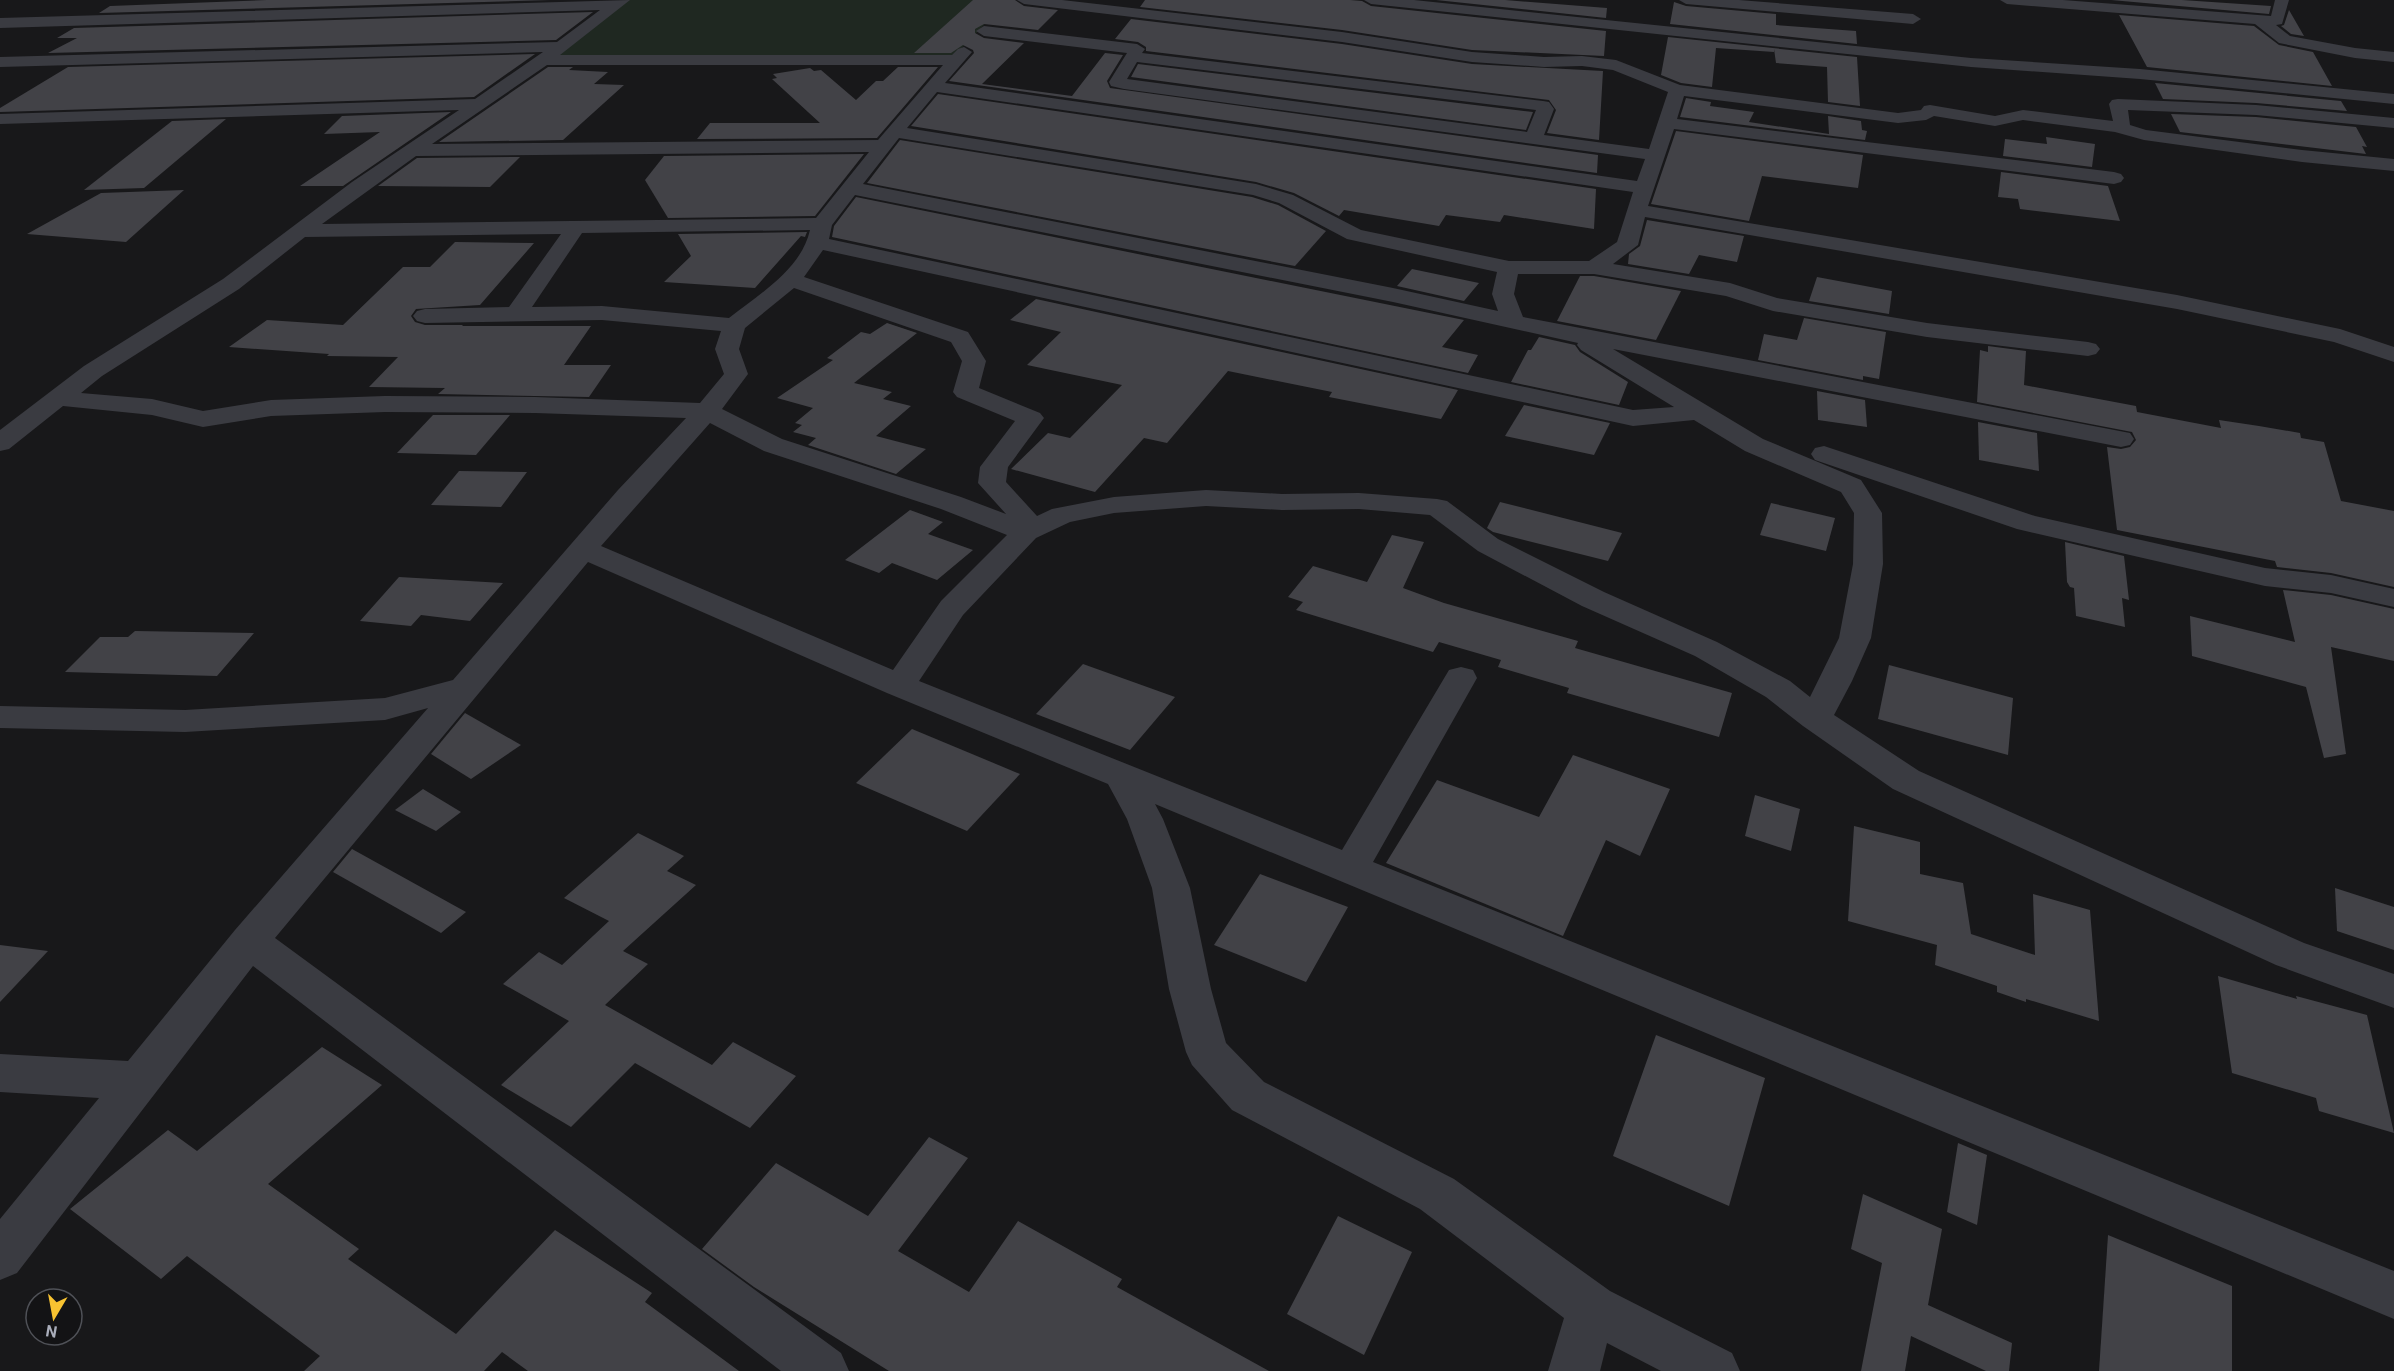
<svg xmlns="http://www.w3.org/2000/svg" width="2394" height="1371" font-family="Roboto,sans-serif">
	<rect width="100%" height="100%" fill="#18181a"/>
	<polygon fill="#1f2821" points="628,0 1008,0 953,57 553,56"/>
	<g fill="#424247">
		<polygon points="267,0 551,0 99,13 110,6"/>
		<polygon points="973,0 1015,0 1024,6 1058,10 1038,30 984,24 975,29 975,33 984,38 1024,43 982,84 1072,96 1105,53 1123,55 1107,81 1110,88 1598,155 1597,173 949,81 974,53 973,50 963,45 951,53 914,53"/>
		<polygon points="1145,0 1350,0 1362,1 1371,6 1606,31 1604,56 1472,50 1342,30 1140,7"/>
		<polygon points="1436,0 1505,0 1607,8 1606,18"/>
		<polygon points="2111,0 2182,0 2271,6 2269,14"/>
		<polygon points="1674,2 1686,6 1776,14 1776,25 1856,31 1857,44 1670,24"/>
		<polygon points="2289,10 2304,36 2291,34 2281,26 2284,25"/>
		<polygon points="593,12 556,40 48,53 77,38 57,38 74,28"/>
		<polygon points="2119,15 2254,26 2279,45 2313,52 2332,86 2147,67"/>
		<polygon points="1131,19 1342,44 1472,64 1603,71 1599,140 1547,133 1556,110 1549,100 1146,51 1146,47 1138,42 1115,39"/>
		<polygon points="1668,37 1857,57 1860,106 1828,102 1827,67 1776,63 1774,49 1774,52 1716,48 1712,87 1681,83 1661,75"/>
		<polygon points="535,54 474,97 0,112 0,108 68,67"/>
		<polygon points="1138,64 1533,112 1526,130 1131,77"/>
		<polygon points="548,67 573,67 569,70 608,72 594,84 624,85 563,140 439,142"/>
		<polygon points="898,67 938,67 877,138 697,139 710,123 820,123 772,79 777,78 773,74 810,68 814,71 821,70 856,100 876,81 883,81"/>
		<polygon points="2155,83 2341,101 2347,111 2256,103 2163,99"/>
		<polygon points="938,94 1596,189 1594,229 1504,215 1500,222 1446,215 1439,226 1344,210 1339,216 1294,193 1256,182 911,126"/>
		<polygon points="1686,98 1711,102 1710,106 1754,112 1749,122 1829,134 1828,116 1861,121 1862,130 1867,131 1865,140 1680,117"/>
		<polygon points="451,112 343,186 300,186 380,132 324,134 342,116"/>
		<polygon points="2171,114 2256,117 2356,127 2367,147 2362,146 2366,154 2180,132"/>
		<polygon points="226,119 144,188 84,190 172,121"/>
		<polygon points="1676,131 1863,155 1858,188 1762,176 1749,221 1651,204"/>
		<polygon points="2046,137 2095,144 2092,167 2003,156 2005,139 2047,144"/>
		<polygon points="900,140 1252,197 1278,205 1326,231 1295,266 867,183"/>
		<polygon points="864,154 815,216 668,218 645,180 664,156"/>
		<polygon points="520,157 490,187 378,186 417,158"/>
		<polygon points="2001,172 2108,186 2120,221 2020,209 2018,199 1998,197"/>
		<polygon points="184,190 126,242 27,234 101,193"/>
		<polygon points="856,197 1464,320 1442,347 1478,355 1468,373 832,237 834,226"/>
		<polygon points="1647,220 1744,236 1737,262 1699,255 1689,274 1628,264 1629,254 1640,246"/>
		<polygon points="807,232 805,237 801,236 755,288 664,282 691,256 678,234"/>
		<polygon points="455,242 534,243 480,305 416,309 411,316 415,322 425,325 463,325 462,326 591,326 564,365 611,365 589,397 438,394 445,388 369,387 398,357 327,356 329,354 229,347 267,320 343,325 403,267 430,267"/>
		<polygon points="1412,269 1479,283 1464,301 1397,286"/>
		<polygon points="1580,276 1594,276 1681,291 1656,340 1557,321"/>
		<polygon points="1817,277 1892,291 1889,314 1809,301"/>
		<polygon points="1036,299 1458,390 1441,419 1329,397 1332,392 1228,371 1167,443 1144,438 1095,492 1011,469 1048,433 1070,438 1122,385 1027,365 1061,332 1010,320"/>
		<polygon points="1804,318 1886,332 1879,379 1863,376 1863,380 1758,360 1764,334 1797,340"/>
		<polygon points="887,323 917,333 854,383 892,392 883,399 911,406 876,436 926,449 896,474 808,445 816,438 793,432 802,425 795,423 813,408 777,398 833,360 827,358 861,332 870,334"/>
		<polygon points="1539,337 1575,345 1580,352 1628,382 1619,405 1511,382 1528,350 1531,350"/>
		<polygon points="1988,346 2026,351 2024,385 2136,406 2137,412 2221,428 2219,420 2259,426 2300,433 2301,438 2324,442 2341,501 2394,511 2394,587 2331,573 2277,567 2275,561 2117,530 2107,447 2121,449 2130,447 2136,440 2132,432 1977,402 1980,350 1988,352"/>
		<polygon points="1817,391 1865,400 1867,427 1818,420"/>
		<polygon points="1524,405 1610,423 1594,455 1505,436"/>
		<polygon points="433,415 510,415 476,455 397,453"/>
		<polygon points="1978,422 2037,433 2039,471 1979,460"/>
		<polygon points="459,471 527,472 501,507 431,505"/>
		<polygon points="1500,502 1622,533 1608,561 1532,542 1493,532 1487,528"/>
		<polygon points="1771,503 1835,518 1826,551 1760,535"/>
		<polygon points="910,510 943,522 928,534 973,550 937,580 892,563 879,573 845,560"/>
		<polygon points="1392,535 1424,542 1403,588 1444,603 1578,641 1575,648 1732,693 1719,737 1567,693 1569,688 1498,667 1501,660 1439,642 1433,652 1296,610 1303,602 1288,597 1313,566 1367,582"/>
		<polygon points="2065,542 2124,556 2129,600 2122,598 2125,627 2076,616 2074,588 2070,587 2067,582"/>
		<polygon points="399,577 503,583 470,621 421,615 411,626 360,621"/>
		<polygon points="2283,590 2331,595 2394,609 2394,661 2331,647 2346,754 2324,758 2306,687 2192,656 2190,616 2295,642"/>
		<polygon points="135,631 254,633 217,676 65,672 100,637 128,637"/>
		<polygon points="1083,664 1175,697 1130,750 1036,714"/>
		<polygon points="1889,665 2013,698 2008,755 1878,719"/>
		<polygon points="465,713 521,745 471,779 431,754"/>
		<polygon points="912,729 1020,774 967,831 856,783"/>
		<polygon points="1573,755 1670,789 1640,856 1606,840 1563,936 1386,863 1437,780 1539,817"/>
		<polygon points="423,789 461,812 436,831 395,810"/>
		<polygon points="1755,795 1800,809 1791,851 1745,836"/>
		<polygon points="1854,826 1920,842 1920,874 1963,883 1971,934 2035,955 2033,894 2090,910 2099,1021 2026,999 2026,1002 1997,992 1997,986 1935,965 1937,945 1848,921"/>
		<polygon points="638,833 684,856 667,871 696,885 623,951 648,964 605,1005 712,1065 733,1042 796,1076 750,1128 635,1063 571,1127 501,1085 569,1021 503,984 539,952 562,965 609,921 564,898"/>
		<polygon points="352,849 466,912 441,933 333,872"/>
		<polygon points="1260,874 1348,907 1306,982 1214,945"/>
		<polygon points="2335,888 2394,907 2394,950 2337,931"/>
		<polygon points="0,945 48,951 0,1002"/>
		<polygon points="2218,976 2297,999 2296,996 2367,1015 2394,1133 2319,1111 2316,1098 2232,1073"/>
		<polygon points="1656,1035 1765,1078 1729,1206 1613,1156"/>
		<polygon points="322,1047 382,1085 268,1184 359,1249 348,1259 456,1334 555,1230 652,1293 645,1302 739,1371 528,1371 502,1352 484,1371 304,1371 320,1356 187,1256 161,1279 70,1209 168,1130 197,1151"/>
		<polygon points="929,1137 968,1158 898,1251 969,1292 1018,1221 1122,1279 1117,1287 1269,1371 889,1371 754,1287 702,1249 776,1163 868,1216"/>
		<polygon points="1958,1143 1987,1155 1977,1225 1947,1212"/>
		<polygon points="1863,1194 1942,1229 1928,1305 2012,1343 2009,1371 1986,1371 1911,1336 1905,1371 1861,1371 1882,1263 1851,1249"/>
		<polygon points="1338,1216 1412,1252 1364,1355 1287,1314"/>
		<polygon points="2108,1235 2232,1286 2232,1371 2099,1371"/>
	</g>
	<g fill="none" stroke-linecap="round" stroke-linejoin="round">
		<g fill="#3a3b41" fill-rule="evenodd">
			<path d="M630,0L560,55H952L958,49L964,47L972,52L945,83L1637,181L1645,159L1124,89L1111,86L1109,82L1127,53L984,36L976,31L984,26L1137,44L1145,49L1142,53L1543,101L1549,102L1554,109L1544,135L1649,149L1668,92L1613,70L1582,66L1544,67L1472,62L1342,42L1024,4L1017,0H1062L1342,32L1472,52L1544,57L1582,56L1616,60L1680,85L1898,113L1921,110L1924,106L1930,105L1995,116L2023,110L2113,121L2109,104L2112,100L2118,99L2256,105L2394,118V128L2256,115L2128,110L2130,125L2146,130L2302,150L2394,159V171L2302,162L2144,140L2115,132L2023,120L1995,126L1934,116L1926,120L1898,123L1684,96L1677,119L2114,172L2121,174L2124,178L2121,182L2114,184L1674,129L1648,206L2177,295L2340,329L2394,347V362L2334,342L2177,309L1645,217L1638,245L1613,264L1730,283L1777,298L1927,323L2088,342L2096,344L2100,349L2096,354L2088,356L1927,337L1773,311L1726,296L1594,274H1518L1514,294L1523,317L2130,433L2134,439L2130,445L2121,447L1613,349L1763,439L1861,480L1882,513L1883,564L1871,638L1852,681L1834,715L1919,771L2304,943L2394,974V1008L2276,965L1893,789L1803,726L1766,697L1695,656L1582,606L1478,551L1430,515L1359,509L1282,510L1206,506L1114,513L1070,522L1036,538L963,615L919,681L1342,850L1449,670L1461,667L1473,670L1477,678L1373,862L2394,1271V1319L1155,804L1163,819L1190,888L1211,989L1226,1043L1264,1082L1454,1179L1610,1291L1732,1353L1740,1371H1661L1607,1343L1600,1371H1548L1564,1318L1420,1209L1232,1110L1192,1065L1186,1052L1169,989L1152,888L1127,819L1108,784L887,693L588,562L275,938L841,1353L849,1371H781L253,966L17,1273L0,1280V1219L99,1098L0,1092V1054L128,1061L235,930L428,708L385,720L185,732L0,728V706L185,710L385,698L453,680L618,490L686,418L535,413L385,412L271,416L203,427L152,415L63,406L9,449L0,451V430L84,366L223,279L352,182L459,110L0,124V114L475,99L543,52L0,67V57L557,42L600,10L0,28V18ZM1137,62L1536,110L1527,132L1127,79ZM547,65H943L878,140L432,144ZM937,92L1633,192L1617,242L1589,261H1509L1361,230L1293,195L1256,184L907,128ZM899,138L1253,195L1279,203L1347,239L1497,272L1492,294L1498,311L1393,288L863,184ZM869,152L816,218L322,224L416,156ZM855,195L1393,302L1578,343L1577,345L1581,350L1674,407L1633,410L829,239L832,225ZM810,230C801,270 759,294 729,318L602,306L532,307L582,233ZM561,234L509,307L425,309L417,311L413,316L417,321L425,323L602,320L721,331L715,349L724,374L700,403L535,397L385,396L271,400L203,411L152,399L81,393L102,376L239,289L305,237ZM823,250L1633,426L1694,420L1745,451L1841,492L1854,513L1853,564L1839,638L1810,697L1790,681L1717,642L1604,592L1498,539L1447,501L1437,499L1359,493L1282,494L1206,490L1114,497L1052,509L1037,516L1006,482L1008,467L1044,418L1040,413L979,388L986,361L968,332L804,277ZM794,288L951,342L962,361L953,392L957,397L1015,421L980,467L978,483L1006,514L961,497L782,439L722,409L748,374L739,349L745,328ZM710,423L764,451L941,509L1007,535L941,601L893,670L601,546Z"/>
			<polygon points="1364,0 1414,0 1971,58 2140,69 2394,94 2394,104 2140,79 1971,67 1371,4"/>
			<polygon points="1679,0 1739,0 1913,14 1921,19 1913,24 1686,4"/>
			<polygon points="2000,0 2063,0 2271,16 2275,0 2289,0 2282,24 2276,25 2290,36 2355,48 2394,52 2394,62 2355,58 2279,43 2255,24 2007,4"/>
			<polygon points="1824,446 2035,516 2265,568 2331,575 2394,589 2394,607 2331,593 2265,586 2017,529 1815,460 1811,454 1815,448"/>
		</g>
	</g>
	<g transform="translate(54 1317) rotate(190)"><circle r="28" fill="#131315" stroke="#4f5157" stroke-width="1.5"/>
	<path d="M0-4.5L10 22L0 15L-10 22Z" fill="#f8c331"/>
	<text y="-9" font-size="16" font-weight="bold" text-anchor="middle" fill="#a9adba">N</text>
	</g>
</svg>
